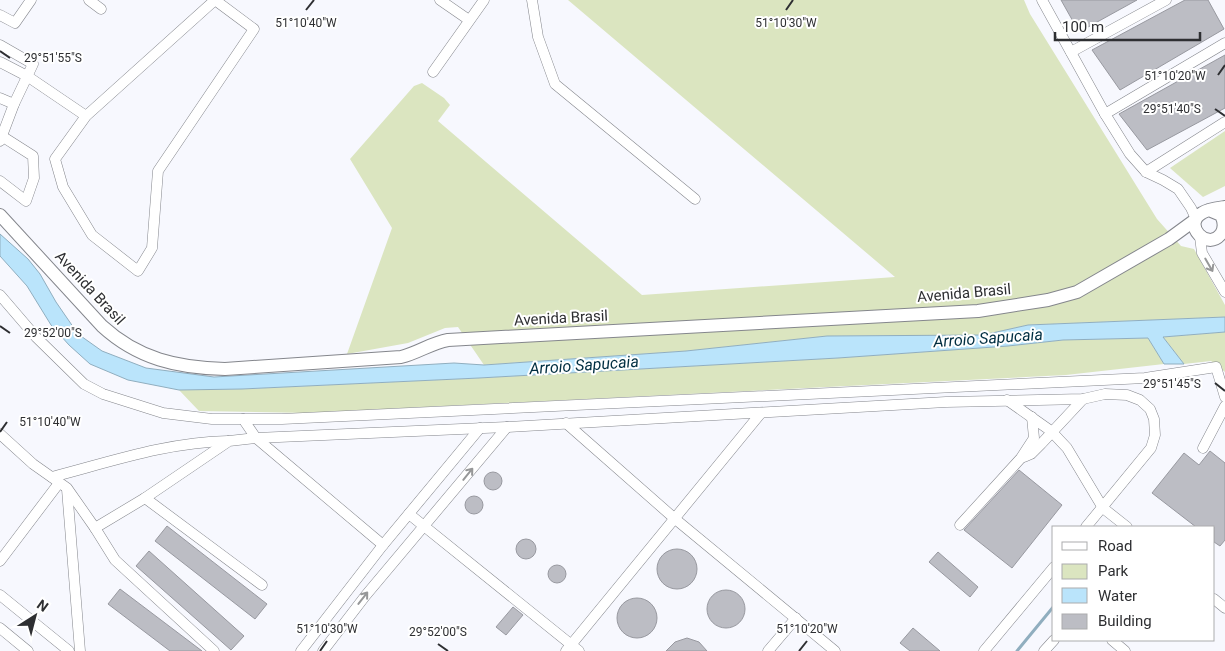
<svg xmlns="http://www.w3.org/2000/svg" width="1225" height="651" font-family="Roboto,sans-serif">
	<rect width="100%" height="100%" fill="#f7f8fe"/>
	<g fill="#dbe5c0">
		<polygon points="568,0 1024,0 1030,14 1157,219 1181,246 1194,249 1225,305 1225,317 1028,325 983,335 827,336 686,351 484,365 458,327 445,328 408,343 347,354 392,228 350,159 414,86 422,83 444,98 450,105 438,121 642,295 895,277"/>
		<polygon points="1225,131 1225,186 1203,197 1170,168"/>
		<polygon points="1225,332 1225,372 1211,361 1184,364 1163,337"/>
		<polygon points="1148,338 1164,364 1066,375 308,413 199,411 179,390 242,389 479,378 838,358 1008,346 1063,340"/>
	</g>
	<polygon fill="#bae4fb" stroke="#90aebf" points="0,234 28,259 40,274 56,302 78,334 102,351 146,368 214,377 454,363 484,365 686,351 827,336 983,335 1028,325 1225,317 1225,332 1163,337 1184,364 1164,364 1148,338 1063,340 1008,346 838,358 479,378 242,389 179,390 128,380 90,364 69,345 51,325 27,286 0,256"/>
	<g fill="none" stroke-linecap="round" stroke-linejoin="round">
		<polyline stroke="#90aebf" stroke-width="3" points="1017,651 1054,606"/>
	</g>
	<g fill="#bcbdc4" stroke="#9899a0">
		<polygon points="1061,0 1137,0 1079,32"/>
		<polygon points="1185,0 1208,0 1224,29 1120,90 1092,50"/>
		<polygon points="1225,55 1225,108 1147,150 1119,114"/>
		<polygon points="1210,451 1225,463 1225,540 1220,546 1214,542 1214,527 1196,527 1152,493 1184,453 1199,465"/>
		<polygon points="1019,470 1062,505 1012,568 964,530"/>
		<circle cx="493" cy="481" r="9"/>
		<circle cx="474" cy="505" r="9"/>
		<polygon points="167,526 267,604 255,619 155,541"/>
		<circle cx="526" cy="549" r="10"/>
		<circle cx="677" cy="569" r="20"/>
		<polygon points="149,551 244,636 231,650 136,566"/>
		<polygon points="938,552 978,587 970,597 929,562"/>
		<circle cx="557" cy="574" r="9"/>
		<polygon points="120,589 202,651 170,651 108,604"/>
		<circle cx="726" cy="609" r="19"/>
		<circle cx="637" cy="618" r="20"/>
		<polygon points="513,607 523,615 506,635 496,627"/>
		<polygon points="913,628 940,651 910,651 900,643"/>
		<polygon points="687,638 699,642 707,651 666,651 675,642"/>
	</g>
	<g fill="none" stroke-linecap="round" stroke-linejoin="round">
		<defs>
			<g id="minor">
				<polyline points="89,0 101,9"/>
				<polyline points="440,0 469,20"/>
				<polyline points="532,0 538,37 555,84 695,199"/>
				<polyline points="1042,0 1105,114 1130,154 1146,172 1163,180 1178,189 1191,208 1196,219"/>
				<polyline points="0,15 15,23 31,0"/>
				<polyline points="0,45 33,64 14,104 0,141"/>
				<polyline points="1071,52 1166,0"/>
				<polyline points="0,62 27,76 86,116 215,0 254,29 158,171 152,248 138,271 92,235 63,187 55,159 86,116"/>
				<polyline points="433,72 484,0"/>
				<polyline points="0,98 14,104"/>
				<polyline points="1105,114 1225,43"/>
				<polyline points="0,135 33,156 34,178 26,201 0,181"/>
				<polyline points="1146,172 1225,122"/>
				<polyline points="1200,237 1202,253 1225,292"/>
				<polyline points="0,295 36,337 84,384 103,394 163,413 212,419 282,419 1145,378 1216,367 1225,397"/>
				<polyline points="1007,400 1051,431 1067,448 1103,508 1127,527"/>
				<polyline points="243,419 256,438 383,545"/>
				<polyline points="566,423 674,518 835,651"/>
				<polyline points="0,434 33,464 67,488 95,528 145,498 262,585"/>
				<polyline points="1203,448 1225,406"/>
				<polyline points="1024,457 1031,454 1041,444 1083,399"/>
				<path d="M52,477C110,462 168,442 228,441"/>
				<polyline points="67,489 80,651"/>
				<polyline points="145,498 229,441 256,438 507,427 946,402 1083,399 1105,394 1127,395 1140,400 1150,409 1154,419 1155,435 1151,448 1086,527"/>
				<polyline points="409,514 579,651"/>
				<polyline points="960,525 1021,458 1034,438 1032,417"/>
				<polyline points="95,528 115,560 214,651"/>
				<polyline points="0,561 59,483"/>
				<polyline points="0,595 69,651"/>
				<polyline points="1214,599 1225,608"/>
				<polyline points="0,628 28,651"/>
				<polyline points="1112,640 1125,651"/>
				<polyline points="301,651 383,545 480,428"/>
				<polyline points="323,651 366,595 507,427"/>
				<polyline points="566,651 761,413"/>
				<polyline points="768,651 796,618"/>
				<polyline points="984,651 1054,567"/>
				<polyline points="1044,651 1054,640"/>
			</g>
			<g id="major">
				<path d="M1209,210L1221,215C1224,221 1225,228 1221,234C1207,252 1182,224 1202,213C1208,209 1218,208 1225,207"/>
				<path d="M0,215L102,326C138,359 178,368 225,369L401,357C418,353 431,343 448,340L978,311L1048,300L1077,292L1169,239L1195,220"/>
			</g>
		</defs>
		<use href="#minor" stroke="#84868c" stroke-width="11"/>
		<use href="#major" stroke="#84868c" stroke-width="14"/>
		<use href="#minor" stroke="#fff" stroke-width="10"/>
		<use href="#major" stroke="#fff" stroke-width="12"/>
	</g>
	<defs><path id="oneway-shaft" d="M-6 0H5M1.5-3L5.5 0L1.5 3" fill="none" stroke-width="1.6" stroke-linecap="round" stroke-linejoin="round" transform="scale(1.25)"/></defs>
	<g stroke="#969798">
		<use href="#oneway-shaft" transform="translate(1209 265) rotate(60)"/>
		<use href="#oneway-shaft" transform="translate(468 474) rotate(-51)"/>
		<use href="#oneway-shaft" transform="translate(363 598) rotate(-52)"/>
	</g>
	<path fill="none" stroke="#2e2f32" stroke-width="2" d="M306,10L314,0M786,10L793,0M0,51L10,58M1218,75L1225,65M1215,109L1225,116M0,326L10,333M1215,383L1225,391M0,432L7,422M438,644L448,651M320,651L327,641M799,651L807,641"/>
	<g text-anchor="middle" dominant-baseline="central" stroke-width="4" stroke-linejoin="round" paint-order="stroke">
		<g font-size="15" fill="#2e2f32" stroke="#fff">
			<text transform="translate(90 288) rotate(47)">Avenida Brasil</text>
			<text transform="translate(964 293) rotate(-5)">Avenida Brasil</text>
			<text transform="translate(561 318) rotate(-3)">Avenida Brasil</text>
		</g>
		<g font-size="16" font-style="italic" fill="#002e41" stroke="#fff">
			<text transform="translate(988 338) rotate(-4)">Arroio Sapucaia</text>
			<text transform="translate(584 365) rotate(-4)">Arroio Sapucaia</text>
		</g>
	</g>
	<g font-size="12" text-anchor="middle" fill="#2e2f32" stroke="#fff" stroke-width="4" stroke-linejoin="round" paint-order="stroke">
		<text x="306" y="27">51°10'40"W</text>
		<text x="786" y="27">51°10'30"W</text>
		<text x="53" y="62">29°51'55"S</text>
		<text x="1175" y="80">51°10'20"W</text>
		<text x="1172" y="113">29°51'40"S</text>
		<text x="53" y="337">29°52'00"S</text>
		<text x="1172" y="388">29°51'45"S</text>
		<text x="50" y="426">51°10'40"W</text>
		<text x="327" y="633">51°10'30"W</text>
		<text x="807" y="633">51°10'20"W</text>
		<text x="438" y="636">29°52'00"S</text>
	</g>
	<rect x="1052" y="526" width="162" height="115" fill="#ffffff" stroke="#abacad"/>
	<rect x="1062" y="542" width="25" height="8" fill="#ffffff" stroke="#abacad"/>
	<text x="1098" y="551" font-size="15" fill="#2e2f32">Road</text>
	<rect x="1062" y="564" width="25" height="15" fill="#dbe5c0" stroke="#abacad"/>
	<text x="1098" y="576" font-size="15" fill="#2e2f32">Park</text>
	<rect x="1062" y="588" width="25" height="15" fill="#bae4fb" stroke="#abacad"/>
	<text x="1098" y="601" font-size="15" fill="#2e2f32">Water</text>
	<rect x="1062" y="614" width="25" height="15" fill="#bcbdc4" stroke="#abacad"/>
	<text x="1098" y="626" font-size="15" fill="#2e2f32">Building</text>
	<g transform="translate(35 616) rotate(36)" stroke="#ffffff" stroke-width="4" paint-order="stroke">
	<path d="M0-4L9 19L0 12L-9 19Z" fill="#2e2f32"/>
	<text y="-8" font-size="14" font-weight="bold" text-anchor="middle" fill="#2e2f32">N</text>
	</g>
	<path d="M1055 32v8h145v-8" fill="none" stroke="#2e2f32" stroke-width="2.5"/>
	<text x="1062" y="32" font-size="15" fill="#2e2f32" stroke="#ffffff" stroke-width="4" paint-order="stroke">100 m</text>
</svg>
